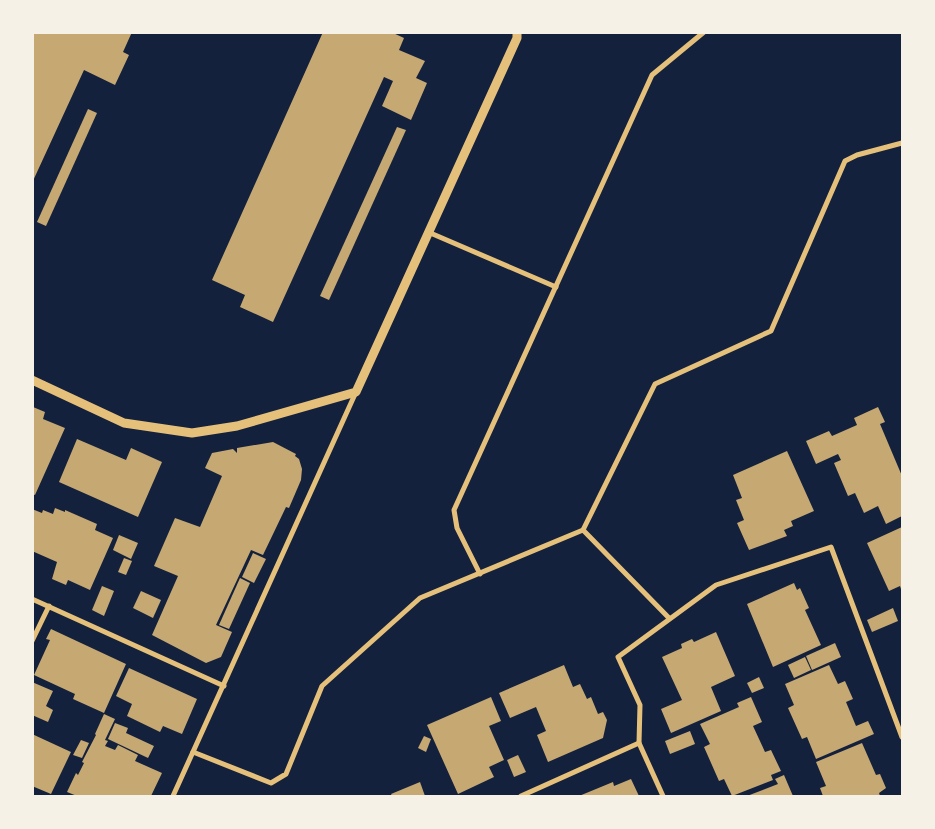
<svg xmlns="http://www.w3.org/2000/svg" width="935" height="829" font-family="'Work Sans',sans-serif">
	<rect width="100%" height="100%" fill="#14213d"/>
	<g fill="#c6a872">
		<polygon points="32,32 132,32 123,52 129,55 115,85 84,70 32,183"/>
		<polygon points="323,32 391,32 404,38 399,50 425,61 416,78 427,83 411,120 382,106 393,81 384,77 273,322 240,307 245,295 212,280"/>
		<polygon points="88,109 97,113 46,226 37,222"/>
		<polygon points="397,127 406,130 329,300 320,296"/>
		<polygon points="33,407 45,412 43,419 65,428 35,495 32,494"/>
		<polygon points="878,407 885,422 880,424 902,476 902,516 886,524 878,506 864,513 855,493 848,496 834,463 841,460 838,454 816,464 806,441 829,431 832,436 857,425 854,418"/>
		<polygon points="77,439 126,460 131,448 162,462 138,517 59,482"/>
		<polygon points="273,442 296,454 295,456 299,459 302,469 301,480 289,508 286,507 263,555 251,550 216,625 232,632 221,657 206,663 152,635 178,576 154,566 175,518 200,527 222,476 205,468 212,453 233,449 237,453 237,448"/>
		<polygon points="787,451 814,511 791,521 793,526 784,530 787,536 749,550 737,523 744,520 736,500 742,498 733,475"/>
		<polygon points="55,508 65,512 65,510 97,524 95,530 113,538 90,590 68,580 66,585 52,579 57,562 32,551 32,509 42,513 43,510 53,514"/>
		<polygon points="902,527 902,592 900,586 889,591 867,543"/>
		<polygon points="119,535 138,543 131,559 113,550"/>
		<polygon points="253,553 266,559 254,583 242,577"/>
		<polygon points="124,558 132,561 126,575 118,572"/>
		<polygon points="240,578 250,583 229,629 219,625"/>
		<polygon points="794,583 797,590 800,588 809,608 805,610 821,645 773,667 747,604"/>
		<polygon points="102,586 114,591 104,616 92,610"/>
		<polygon points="141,591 161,600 153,618 133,608"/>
		<polygon points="893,608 898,621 872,632 867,620"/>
		<polygon points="51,629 126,664 104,713 73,699 75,694 34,675 50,640 46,639"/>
		<polygon points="716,632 735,676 711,687 721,711 671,733 661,709 682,700 662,657 682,648 681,644 692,639 694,642"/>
		<polygon points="835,643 841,657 812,670 806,656"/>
		<polygon points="805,657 811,670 794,678 788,665"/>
		<polygon points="564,665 573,687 580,684 587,699 591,697 598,714 603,712 607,720 603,738 548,762 537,735 546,731 536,707 510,718 499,693"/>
		<polygon points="829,665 838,684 845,681 853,699 846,702 856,726 868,721 874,734 816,759 807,737 802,739 788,708 794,705 785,684"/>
		<polygon points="129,668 197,699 182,734 163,726 160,732 127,716 132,704 116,696"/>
		<polygon points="759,677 764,688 752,693 747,683"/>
		<polygon points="32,682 53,691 46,706 53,710 48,722 32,715"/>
		<polygon points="491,697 501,721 489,726 504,760 489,767 494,777 458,794 427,725"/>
		<polygon points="751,697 762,722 753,726 765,752 771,750 781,771 771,775 773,780 732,796 724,779 719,781 704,747 710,744 700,724 739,707 737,703"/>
		<polygon points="104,714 115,719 105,740 108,741 105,746 115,750 118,745 138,755 135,761 162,773 151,796 77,796 67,792 76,773 78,775 84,763 82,762 96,735 95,734"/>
		<polygon points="115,723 128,728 126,733 154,746 148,758 108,739"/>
		<polygon points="690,731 695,744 670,754 665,741"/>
		<polygon points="32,734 71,752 51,794 32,786"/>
		<polygon points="424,736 431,739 426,752 418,748"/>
		<polygon points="81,740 89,743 82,758 73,755"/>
		<polygon points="862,743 876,775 880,774 886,788 879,793 880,796 823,796 820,788 826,786 816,762"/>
		<polygon points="518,755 526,772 514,777 507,760"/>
		<polygon points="784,775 793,796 747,796 778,784 775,779"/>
		<polygon points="631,779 639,796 579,796 613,782 614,786"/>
		<polygon points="420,782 425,796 392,796 391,794"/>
	</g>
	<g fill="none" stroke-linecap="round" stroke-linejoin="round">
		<g stroke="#e5c07b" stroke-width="5">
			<polyline points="428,232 556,287"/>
			<polyline points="583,530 669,618"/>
			<polyline points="480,574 457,528 454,510 652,75 704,32"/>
			<polyline points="32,599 224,686"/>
			<polyline points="32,641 49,606"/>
			<polyline points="193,752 271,783 286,774 322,686 420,598 583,530 655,384 771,331 845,161 857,155 902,143"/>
			<polyline points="173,796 356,392"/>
			<polyline points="521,796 639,743"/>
			<polyline points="663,796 639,743 640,705 618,657 716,585 831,547 902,737"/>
		</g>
		<polyline stroke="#e5c07b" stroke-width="9" points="32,380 124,423 192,433 237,426 356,392 517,38 517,32"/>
	</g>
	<rect width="935" height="829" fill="none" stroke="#f6f1e7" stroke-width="68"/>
</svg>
